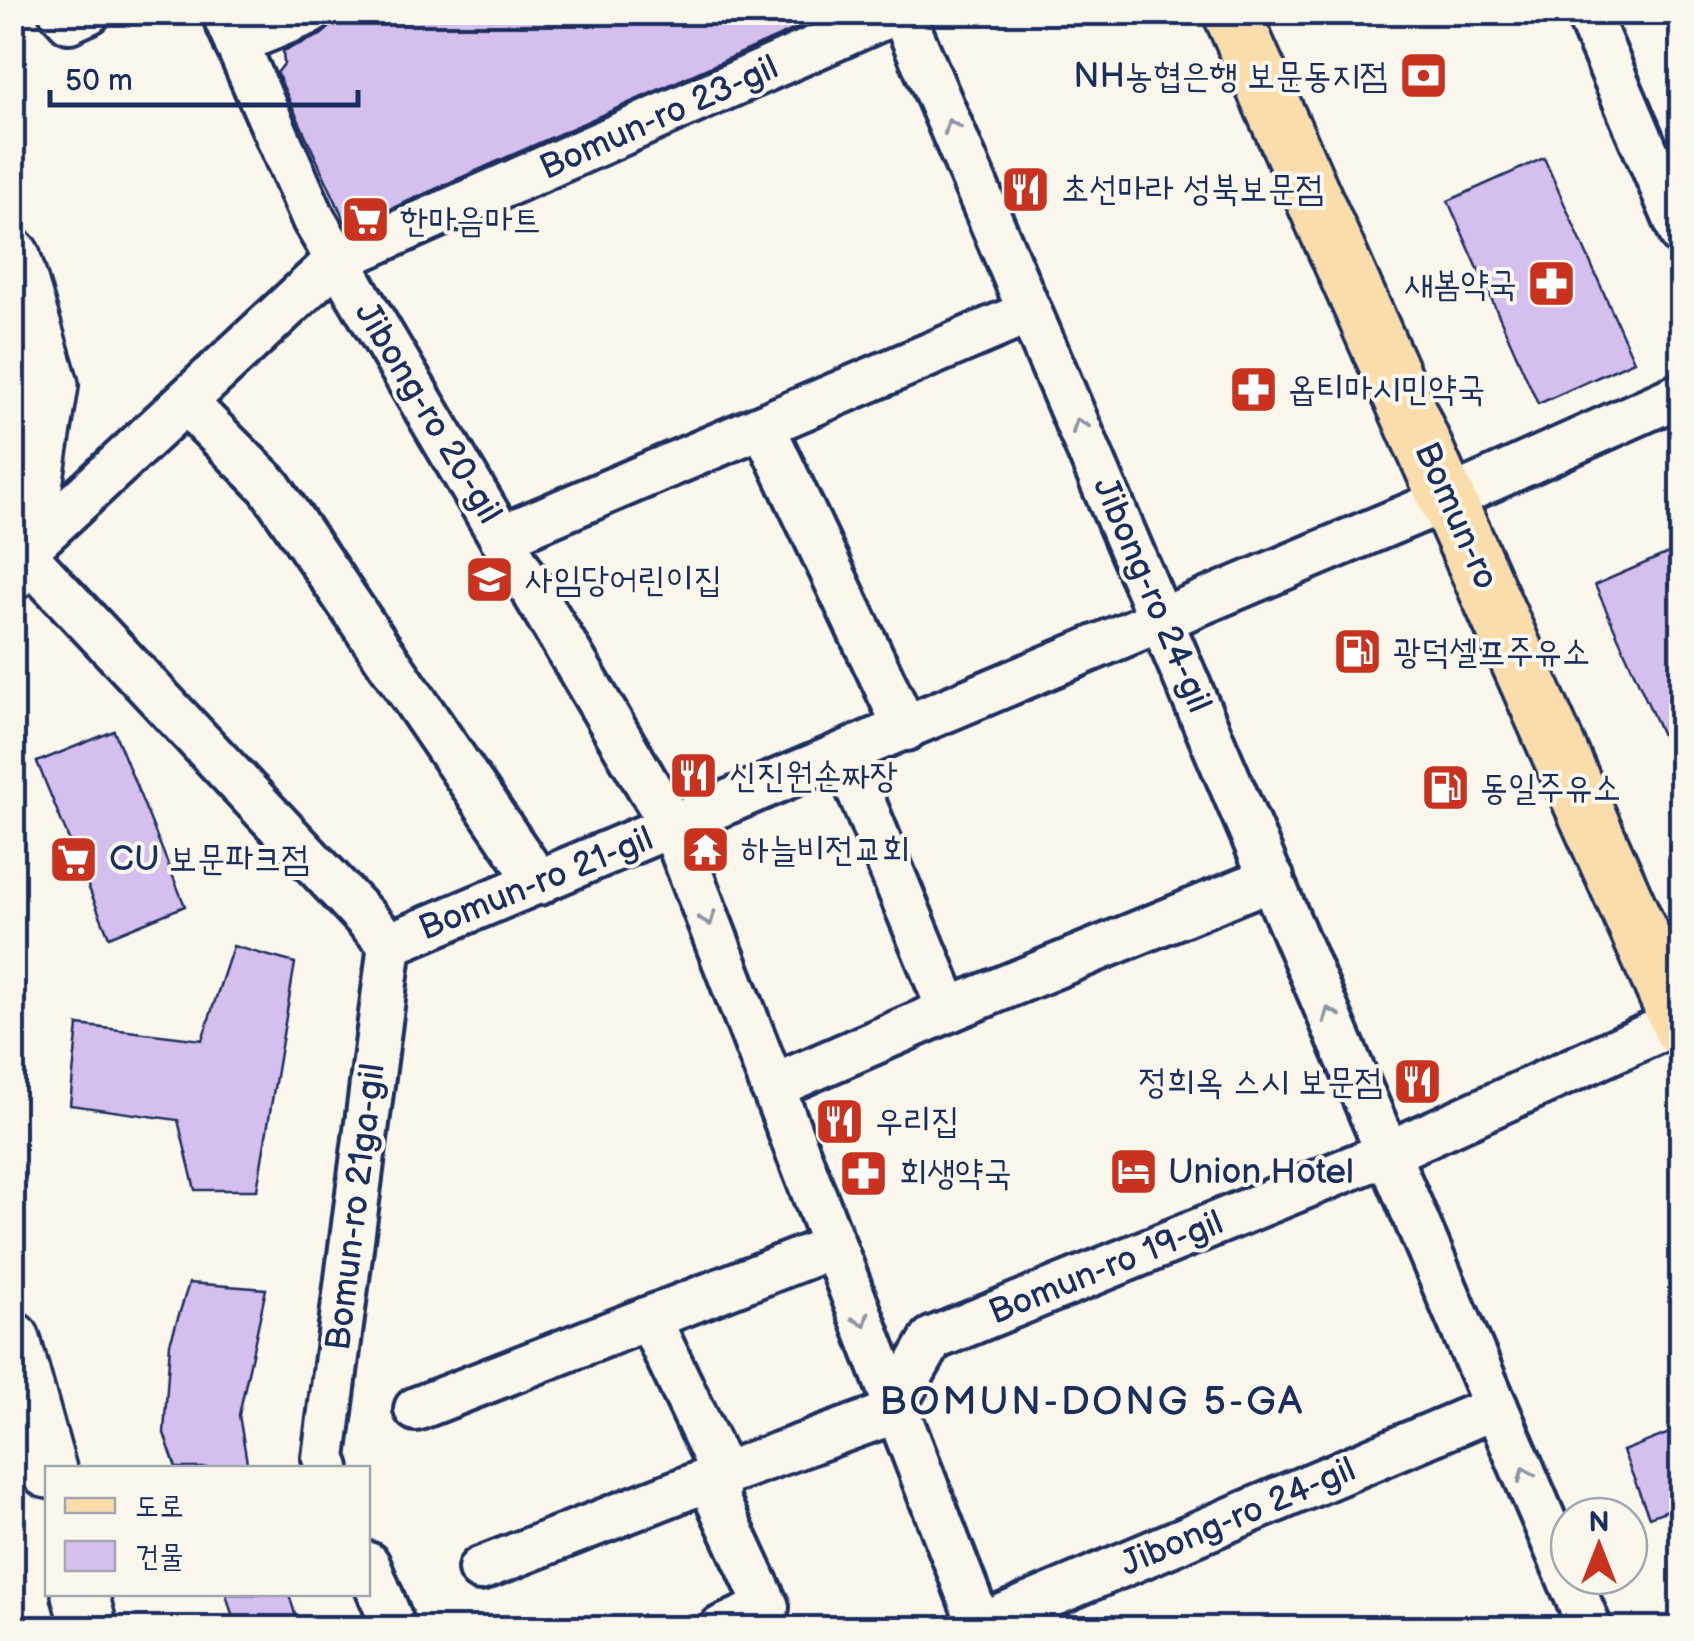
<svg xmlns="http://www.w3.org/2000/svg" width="1694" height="1641" font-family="'Balsamiq Sans','Poor Story',sans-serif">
	<rect width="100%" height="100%" fill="#fbf7ec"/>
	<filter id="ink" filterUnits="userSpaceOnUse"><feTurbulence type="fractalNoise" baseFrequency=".01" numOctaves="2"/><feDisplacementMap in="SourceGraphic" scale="20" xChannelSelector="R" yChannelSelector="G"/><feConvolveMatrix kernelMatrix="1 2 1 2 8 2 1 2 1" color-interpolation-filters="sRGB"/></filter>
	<g filter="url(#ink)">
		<g fill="#d5bfef" stroke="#1b2f5e" stroke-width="2.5">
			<polygon points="336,12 833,12 348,228 277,73 284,64 283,51 321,35 331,26"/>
			<polygon points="1544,158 1634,361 1538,404 1448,201"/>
			<polygon points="1682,547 1682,780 1595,585"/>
			<polygon points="114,731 185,906 109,937 37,762"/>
			<polygon points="233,946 295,963 257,1190 195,1190 178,1120 70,1105 78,1025 202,1040"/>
			<polygon points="189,1283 266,1289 239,1415 248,1468 176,1468 164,1433 170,1343"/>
			<polygon points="1682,1428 1682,1505 1649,1517 1623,1451"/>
			<polygon points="226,1594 289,1594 299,1628 236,1628"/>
		</g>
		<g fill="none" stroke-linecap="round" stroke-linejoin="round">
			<defs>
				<g id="minor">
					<polyline points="61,12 69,21 89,12"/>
					<polyline points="223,12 314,220 673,828 981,1628"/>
					<polyline points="902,12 1590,1628"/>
					<polyline points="1587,12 1682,235"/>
					<polyline points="236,43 311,12"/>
					<polyline points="185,402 269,486 539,883"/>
					<polyline points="763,426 906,729"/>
					<polyline points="501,537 1030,312"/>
					<polyline points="844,755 949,1010"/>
					<polyline points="390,944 23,553 337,260 896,12"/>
					<polyline points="390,944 1448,499 1682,394"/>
					<polyline points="772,1087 949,1010 1272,878"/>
					<polyline points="649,1318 717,1461 718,1501 767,1607 721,1628"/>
					<polyline points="895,1404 932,1339 1388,1153 1682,1020"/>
					<polyline points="416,1409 834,1246"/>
					<polyline points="328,1468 324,1458 390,944"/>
					<polyline points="368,1564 394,1628"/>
					<polyline points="480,1569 718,1476 897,1411"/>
					<polyline points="974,1628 1496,1407"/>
				</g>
				<g id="tertiary">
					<polyline points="12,257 50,385 23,553 12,572"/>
					<polyline points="12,1340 48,1470"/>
					<polyline points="80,1594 89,1628"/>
				</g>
				<polyline id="primary" points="1231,12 1682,1029"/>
			</defs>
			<use href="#minor" stroke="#1b2f5e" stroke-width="50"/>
			<use href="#tertiary" stroke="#1b2f5e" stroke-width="62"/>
			<use href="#primary" stroke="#1b2f5e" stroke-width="62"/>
			<use href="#minor" stroke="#fbf7ec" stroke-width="42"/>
			<use href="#tertiary" stroke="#fbf7ec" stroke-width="55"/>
			<use href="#primary" stroke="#fbddab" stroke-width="55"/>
		</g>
		<defs><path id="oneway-chevron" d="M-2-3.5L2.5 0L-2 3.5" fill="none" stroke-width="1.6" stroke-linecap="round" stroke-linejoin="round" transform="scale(2.5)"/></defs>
		<g stroke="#8b93a5">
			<use href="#oneway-chevron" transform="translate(951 126) rotate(-113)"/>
			<use href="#oneway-chevron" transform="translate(1079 425) rotate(-113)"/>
			<use href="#oneway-chevron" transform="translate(708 919) rotate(69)"/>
			<use href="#oneway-chevron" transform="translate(1330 1014) rotate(-113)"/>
			<use href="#oneway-chevron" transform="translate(862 1320) rotate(69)"/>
			<use href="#oneway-chevron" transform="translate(1525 1474) rotate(-113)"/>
		</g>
	</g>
	<defs>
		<symbol id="bank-square" viewBox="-11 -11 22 22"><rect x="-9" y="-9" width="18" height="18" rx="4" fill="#c8321e" stroke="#fbf7ec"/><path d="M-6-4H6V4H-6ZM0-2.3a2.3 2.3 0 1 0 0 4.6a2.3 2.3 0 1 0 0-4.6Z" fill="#fff"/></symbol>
		<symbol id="restaurant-square" viewBox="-11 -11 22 22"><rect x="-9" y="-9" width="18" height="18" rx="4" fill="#c8321e" stroke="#fbf7ec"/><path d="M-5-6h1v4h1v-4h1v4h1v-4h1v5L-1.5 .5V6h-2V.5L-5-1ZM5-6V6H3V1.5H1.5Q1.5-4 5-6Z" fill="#fff"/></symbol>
		<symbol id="supermarket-square" viewBox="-11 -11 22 22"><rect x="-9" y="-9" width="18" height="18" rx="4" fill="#c8321e" stroke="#fbf7ec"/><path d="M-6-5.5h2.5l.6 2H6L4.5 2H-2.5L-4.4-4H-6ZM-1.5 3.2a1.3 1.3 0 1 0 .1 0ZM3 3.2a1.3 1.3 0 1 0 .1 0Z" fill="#fff"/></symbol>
		<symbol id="pharmacy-square" viewBox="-11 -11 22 22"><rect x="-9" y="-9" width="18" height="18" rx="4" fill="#c8321e" stroke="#fbf7ec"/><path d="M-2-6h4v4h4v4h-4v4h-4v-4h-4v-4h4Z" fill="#fff"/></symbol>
		<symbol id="school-square" viewBox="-11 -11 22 22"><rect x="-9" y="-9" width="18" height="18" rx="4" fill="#c8321e" stroke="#fbf7ec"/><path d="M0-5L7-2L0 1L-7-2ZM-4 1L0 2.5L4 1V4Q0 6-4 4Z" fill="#fff"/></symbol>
		<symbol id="fuel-square" viewBox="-11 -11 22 22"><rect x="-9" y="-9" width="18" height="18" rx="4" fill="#c8321e" stroke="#fbf7ec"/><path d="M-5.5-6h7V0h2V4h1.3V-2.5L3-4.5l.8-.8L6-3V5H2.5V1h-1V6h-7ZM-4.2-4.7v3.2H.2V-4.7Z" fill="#fff"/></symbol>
		<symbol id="temple-square" viewBox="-11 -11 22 22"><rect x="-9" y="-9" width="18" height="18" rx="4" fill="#c8321e" stroke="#fbf7ec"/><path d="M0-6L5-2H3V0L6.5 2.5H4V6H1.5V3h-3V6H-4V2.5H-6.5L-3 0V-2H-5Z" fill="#fff"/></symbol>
		<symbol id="hotel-square" viewBox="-11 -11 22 22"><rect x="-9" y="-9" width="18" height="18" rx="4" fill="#c8321e" stroke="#fbf7ec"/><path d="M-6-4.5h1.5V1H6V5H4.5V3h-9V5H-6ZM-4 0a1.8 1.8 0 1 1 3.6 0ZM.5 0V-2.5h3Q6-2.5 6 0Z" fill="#fff"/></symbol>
	</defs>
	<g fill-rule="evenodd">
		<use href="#bank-square" x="1396" y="48" width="55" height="55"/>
		<use href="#restaurant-square" x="998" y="162" width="55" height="55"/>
		<use href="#supermarket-square" x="338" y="192" width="55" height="55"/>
		<use href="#pharmacy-square" x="1524" y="256" width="55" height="55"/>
		<use href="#pharmacy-square" x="1226" y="362" width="55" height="55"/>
		<use href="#school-square" x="462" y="552" width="55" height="55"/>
		<use href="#fuel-square" x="1330" y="624" width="55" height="55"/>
		<use href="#restaurant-square" x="666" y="748" width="55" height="55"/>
		<use href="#fuel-square" x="1418" y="760" width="55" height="55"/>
		<use href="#temple-square" x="678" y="822" width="55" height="55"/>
		<use href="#supermarket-square" x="46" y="832" width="55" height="55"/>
		<use href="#restaurant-square" x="1390" y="1054" width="55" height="55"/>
		<use href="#restaurant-square" x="812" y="1094" width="55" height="55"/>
		<use href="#hotel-square" x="1106" y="1144" width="55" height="55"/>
		<use href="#pharmacy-square" x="836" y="1146" width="55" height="55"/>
	</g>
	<g text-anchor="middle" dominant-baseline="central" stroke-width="8" stroke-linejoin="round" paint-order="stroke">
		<g font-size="35" fill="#1b2f5e" stroke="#fbf7ec" text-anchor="start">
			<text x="1388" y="76" text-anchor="end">NH농협은행 보문동지점</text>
			<text x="1061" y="189">초선마라 성북보문점</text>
			<text x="400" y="220">한마음마트</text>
			<text x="1517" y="284" text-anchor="end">새봄약국</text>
			<text x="1288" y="389">옵티마시민약국</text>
			<text x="525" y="580">사임당어린이집</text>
			<text x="1393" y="652">광덕셀프주유소</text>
			<text x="729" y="776">신진원손짜장</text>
			<text x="1480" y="788">동일주유소</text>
			<text x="741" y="850">하늘비전교회</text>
			<text x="109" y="859">CU 보문파크점</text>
			<text x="1383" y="1082" text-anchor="end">정희옥 스시 보문점</text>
			<text x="875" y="1121">우리집</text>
			<text x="1168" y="1172">Union Hotel</text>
			<text x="899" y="1173">회생약국</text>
		</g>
		<g font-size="35" fill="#1b2f5e" stroke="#fbf7ec">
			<text transform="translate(659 118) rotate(-24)">Bomun-ro 23-gil</text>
			<text transform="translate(428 413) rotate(59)">Jibong-ro 20-gil</text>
			<text transform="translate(1456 516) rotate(66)">Bomun-ro</text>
			<text transform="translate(1152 595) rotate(67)">Jibong-ro 24-gil</text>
			<text transform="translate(536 884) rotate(-22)">Bomun-ro 21-gil</text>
			<text transform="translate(356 1207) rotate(-83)">Bomun-ro 21ga-gil</text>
			<text transform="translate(1106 1268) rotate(-22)">Bomun-ro 19-gil</text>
			<text transform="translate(1238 1517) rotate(-23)">Jibong-ro 24-gil</text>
		</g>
		<g font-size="40" letter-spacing="2.5" fill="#1b2f5e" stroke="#fbf7ec">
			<text x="1092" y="1402">BOMUN-DONG 5-GA</text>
		</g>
	</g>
	<rect width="1694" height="1641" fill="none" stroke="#fbf7ec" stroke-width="50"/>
	<rect x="25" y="25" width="1644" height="1591" fill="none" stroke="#1b2f5e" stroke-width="4" filter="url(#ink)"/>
	<rect x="45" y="1466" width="325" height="130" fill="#fbf7ec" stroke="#a1a7b3" stroke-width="2.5"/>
	<rect x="65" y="1498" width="50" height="15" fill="#fbddab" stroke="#a1a7b3" stroke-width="2.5"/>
	<text x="135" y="1516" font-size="30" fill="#1b2f5e">도로</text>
	<rect x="65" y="1541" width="50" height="30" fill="#d5bfef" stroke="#a1a7b3" stroke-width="2.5"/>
	<text x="135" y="1566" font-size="30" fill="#1b2f5e">건물</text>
	<g transform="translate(1599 1546)"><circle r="48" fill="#fbf7ec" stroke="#a1a7b3" stroke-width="2.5"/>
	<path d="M0-8L18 38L0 25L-18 38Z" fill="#c8321e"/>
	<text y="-15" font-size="28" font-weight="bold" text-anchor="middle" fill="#1b2f5e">N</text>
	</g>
	<path d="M50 90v15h308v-15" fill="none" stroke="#1b2f5e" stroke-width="5"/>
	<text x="65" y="90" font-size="30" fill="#1b2f5e" stroke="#fbf7ec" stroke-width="8" paint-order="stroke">50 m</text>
</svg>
